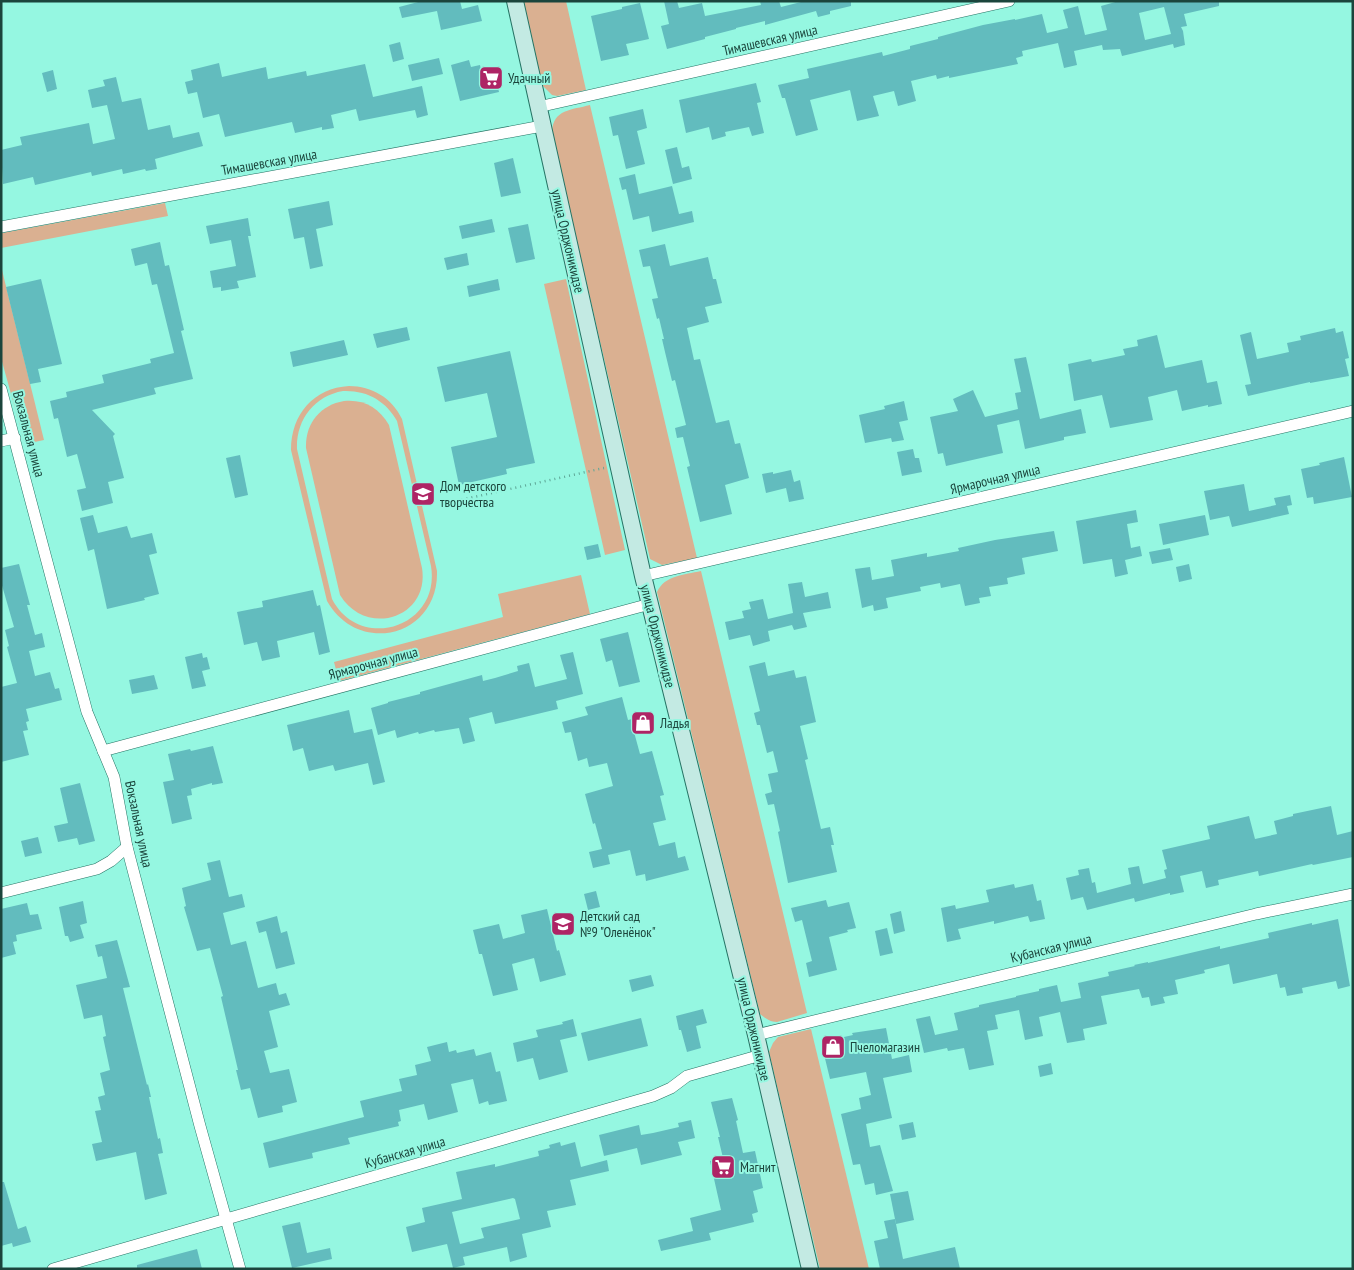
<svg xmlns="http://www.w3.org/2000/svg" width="1354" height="1270" font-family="'PT Sans Narrow',sans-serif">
	<rect width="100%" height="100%" fill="#95f7e1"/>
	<g fill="#dab091" fill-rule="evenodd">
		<polygon points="523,1 566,1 586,90 557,96 552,95 541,84"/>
		<path d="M590,105L697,558L662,565L650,559L552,132C553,109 572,110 590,105Z"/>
		<polygon points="165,203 168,216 1,248 2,233"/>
		<polygon points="1,266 44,440 25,444 1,358"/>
		<polygon points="566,279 625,550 605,555 544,284"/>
		<path d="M349,386C372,386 392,398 402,419L437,571C439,636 359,657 327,601L291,450C291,414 314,388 349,386ZM343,391C367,390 386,401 397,421L431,566C441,627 360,653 332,599L297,449C296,420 314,396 343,391Z"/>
		<path d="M344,401C364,399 379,408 389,425L422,568C430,618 366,638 340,595L306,448C305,424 320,405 344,401Z"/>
		<path d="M701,571L807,1013L777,1022C770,1022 765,1018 760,1014L657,592C665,575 684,575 701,571Z"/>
		<polygon points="581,575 590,614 339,681 334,662 503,617 498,594"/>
		<polygon points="811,1029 869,1269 820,1269 769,1052 773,1043 778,1037"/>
	</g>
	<g fill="#62bcbe" fill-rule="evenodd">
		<polygon points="422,1 460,1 462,9 478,5 482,21 441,30 437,11 402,18 399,7"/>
		<polygon points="664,1 677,1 679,8 702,3 705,16 761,5 760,1 779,1 781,7 805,1 851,1 851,6 830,11 830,14 818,17 816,11 765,25 765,21 736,28 736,29 705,37 705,39 667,49 661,26 669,24"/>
		<path d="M1119,1H1219V6L1184,14L1187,26L1181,27L1183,31L1185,45L1174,48L1173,44L1122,56L1120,49L1103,50L1102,45L1074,51L1077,65L1064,68L1058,43L1022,51L1023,56L1016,58L1018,64L949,78V76L937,79L936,75L911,81L916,101L898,106L894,91L873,96L879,116L857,121L850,90L810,100L818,130L796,136L785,98H782L778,85L809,78L807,69L882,52L883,56L910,49V46L938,39V37L983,25L1015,19V20L1042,14L1047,33L1068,28L1063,10L1078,6L1085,35L1107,30L1101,6ZM1164,7L1171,34L1145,40L1139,13Z"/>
		<polygon points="640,3 649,39 626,44 629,55 601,61 591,16 622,9 622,7"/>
		<polygon points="400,42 404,59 393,62 389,45"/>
		<polygon points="439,58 443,74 412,81 408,65"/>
		<polygon points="469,60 471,67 480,65 482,74 494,71 499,92 460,101 451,65"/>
		<polygon points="219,63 222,77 266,67 268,79 306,71 307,76 365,64 373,97 422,86 428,115 417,118 415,110 359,121 356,109 331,115 334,128 322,130 322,127 295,133 292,122 225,137 219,114 203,118 197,92 188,94 185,82 193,80 191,70"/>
		<polygon points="53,70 57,89 47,92 42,73"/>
		<polygon points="116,77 122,102 141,98 148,130 170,125 173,138 199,132 203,146 155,159 157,169 146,171 145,169 123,174 122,169 92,176 91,172 35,185 33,177 3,184 1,150 22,145 20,137 89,123 93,144 115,139 107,105 92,108 88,90 105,86 103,80"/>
		<polygon points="756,83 761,102 757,103 764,133 752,136 749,127 725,132 726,136 712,140 709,127 686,133 679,100"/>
		<polygon points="643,109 647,128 637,131 645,164 626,169 618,135 613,136 609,117"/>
		<polygon points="677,147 682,168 689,166 692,179 673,184 665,150"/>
		<polygon points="513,158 521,193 501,197 494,163"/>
		<polygon points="635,174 639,194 672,186 679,214 692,211 694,222 652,232 649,216 633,220 626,189 622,190 619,178"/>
		<polygon points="329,201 333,225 316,229 323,266 310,269 304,237 294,239 288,209"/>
		<polygon points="248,218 251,236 248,236 256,277 237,281 239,288 221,291 221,287 213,288 210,271 236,266 231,240 210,244 206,226"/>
		<polygon points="492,219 495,232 462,239 459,226"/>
		<polygon points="528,224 535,259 516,263 508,228"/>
		<polygon points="160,242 165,266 169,265 184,330 181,331 193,379 154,388 156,394 92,410 115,434 113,436 124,478 108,482 113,503 82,511 77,490 86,488 77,454 67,457 58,418 54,419 50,401 67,397 66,392 104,383 102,375 151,363 150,359 174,353 157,284 152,285 147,263 135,266 131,249"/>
		<polygon points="665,244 670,266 708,257 713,279 716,279 722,303 705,307 709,322 687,328 694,360 700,359 716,423 729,420 735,444 740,443 749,478 725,485 732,514 700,522 687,467 690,466 683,437 677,438 675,428 686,425 675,380 672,381 665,352 662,339 664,339 659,318 657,319 652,299 658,298 650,266 643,267 639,250"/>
		<polygon points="467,253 469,265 447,270 444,258"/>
		<polygon points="41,279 62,364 38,369 41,382 30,384 6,287"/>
		<polygon points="498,279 500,290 469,297 467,286"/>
		<polygon points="407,327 410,340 377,348 373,334"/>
		<polygon points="1335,328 1336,333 1343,331 1349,358 1345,359 1349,376 1310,383 1310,382 1248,396 1245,385 1251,384 1240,335 1251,332 1257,359 1289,352 1287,343 1301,340 1300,336"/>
		<polygon points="1157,335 1165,368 1202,360 1207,383 1217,381 1222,404 1208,407 1208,405 1182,411 1177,390 1148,397 1153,420 1110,428 1102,395 1074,401 1068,364 1091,359 1092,362 1125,355 1123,349 1138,346 1137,340"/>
		<polygon points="344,340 348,355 293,367 290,352"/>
		<polygon points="510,351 535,463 506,469 507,474 459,485 451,447 497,437 487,393 445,402 437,367"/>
		<polygon points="1026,357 1040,419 1081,409 1086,433 1064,437 1064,440 1025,449 1019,420 997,425 1003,453 946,466 943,453 938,454 930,417 958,411 953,399 973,390 985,417 1018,409 1015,393 1021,392 1014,359"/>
		<polygon points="904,401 908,420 899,422 904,440 892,442 891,438 865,443 859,415 885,409 884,406"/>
		<polygon points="913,449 915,458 919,458 922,472 902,476 897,452"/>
		<polygon points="240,455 248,495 235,498 226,458"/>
		<polygon points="1344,457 1352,497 1314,504 1313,497 1307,498 1301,469 1320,465 1319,463"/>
		<polygon points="791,470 794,482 800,480 804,499 789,502 786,488 766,493 762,474 773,472 773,474"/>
		<polygon points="1244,484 1249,511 1276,505 1274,498 1290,495 1292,505 1287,506 1289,514 1232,527 1229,516 1210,520 1204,491"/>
		<polygon points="1136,510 1138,522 1127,524 1131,548 1140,546 1142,556 1125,560 1128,574 1115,577 1112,559 1083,564 1076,521"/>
		<polygon points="93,515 98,533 127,526 131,538 152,533 157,553 149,555 159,594 144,598 145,600 107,609 94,549 88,551 80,518"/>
		<polygon points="1205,515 1209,535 1163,545 1159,524"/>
		<polygon points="1054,531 1058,551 1022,558 1025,574 1007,578 1008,584 989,587 991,596 979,598 980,603 965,606 960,584 941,588 940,583 920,587 921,591 886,598 888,608 874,611 873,605 862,608 855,569 870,567 872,580 894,576 891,560 927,553 927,557 959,551 958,548 995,540"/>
		<polygon points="598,544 601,557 587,560 584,547"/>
		<polygon points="1170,548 1173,560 1152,564 1149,552"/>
		<polygon points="19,564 30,605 27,605 35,635 42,633 45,647 29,651 35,676 50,672 55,689 59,688 62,700 26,709 29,721 26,722 28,730 23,731 29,755 1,762 1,687 17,683 7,647 9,646 5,630 14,627 1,582 1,568"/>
		<polygon points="1189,564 1192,579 1179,582 1176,567"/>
		<polygon points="802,582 805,597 828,592 831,608 803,613 807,627 794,630 792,625 768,631 770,641 753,646 750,635 729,640 725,622 744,618 742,611 751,609 749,602 763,599 768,619 793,613 788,584"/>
		<polygon points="313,590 317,606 320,605 330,652 319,655 314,632 277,641 280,657 262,661 257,642 244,645 237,612 263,607 262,601"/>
		<polygon points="628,632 640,682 619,687 612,660 606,662 600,639"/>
		<polygon points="573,652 583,694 556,701 558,709 495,724 492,712 469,718 475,741 463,744 459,728 435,732 434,730 419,734 418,732 397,738 395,730 378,735 371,708 388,703 388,702 420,694 420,692 482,675 483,681 495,678 518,671 517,666 529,663 535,687 567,679 560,655"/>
		<polygon points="202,653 203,658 207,657 210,669 202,671 206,686 192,689 185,657"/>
		<polygon points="765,662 768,676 794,670 796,678 806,676 816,722 800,726 808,759 805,760 821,829 830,827 834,845 831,845 837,872 788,883 778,832 780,831 774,804 768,805 765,794 772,792 768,774 778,772 773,751 767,753 760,725 757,725 754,713 760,711 749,666"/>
		<polygon points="154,675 158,689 132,694 129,680"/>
		<polygon points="622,697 628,720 648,715 651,728 634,732 640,754 652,751 664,795 660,796 666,820 653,823 659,846 675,842 678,858 685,856 689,870 646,881 645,874 636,876 630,850 608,855 610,864 593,868 589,852 602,849 595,823 593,824 585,794 613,786 607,763 589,767 587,758 578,761 571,732 565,733 562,722 588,715 585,707"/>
		<polygon points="349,710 354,733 372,729 385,782 373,785 368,763 335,771 333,765 309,771 303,748 293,751 287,725"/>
		<polygon points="213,746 223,783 212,785 212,783 191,789 192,795 187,796 192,819 172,824 163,782 174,780 168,754 190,749 191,751"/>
		<polygon points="80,783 95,841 79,845 77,838 58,842 54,826 68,823 60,788"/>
		<polygon points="1331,806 1337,835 1353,831 1353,857 1313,865 1312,864 1259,876 1258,871 1218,880 1219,885 1206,888 1202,871 1180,876 1184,892 1170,895 1170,893 1135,902 1134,898 1087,910 1083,897 1071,900 1066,878 1079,875 1078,870 1089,868 1092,883 1095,882 1097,893 1131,884 1128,868 1139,866 1143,884 1166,878 1164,870 1167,869 1162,850 1210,839 1207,826 1249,816 1255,839 1277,834 1274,821 1293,816 1293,814"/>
		<polygon points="38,837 42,853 25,857 21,841"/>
		<polygon points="220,860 229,897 242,894 245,907 223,913 231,945 246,941 258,988 276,983 279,995 286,993 290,1005 269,1011 278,1047 264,1051 270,1073 289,1069 297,1102 282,1106 283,1112 258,1118 250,1088 241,1090 236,1070 238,1070 221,997 223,996 210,948 197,951 184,907 186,906 182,888 211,880 207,863"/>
		<polygon points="1014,884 1015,888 1033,884 1037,901 1041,900 1045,919 1030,922 1028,916 994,924 994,921 958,929 961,939 947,942 941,908 955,905 956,909 989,902 986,890"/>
		<polygon points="596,891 600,907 588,910 584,894"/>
		<polygon points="826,900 828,907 849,902 856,928 847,930 848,932 829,937 837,970 809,977 806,963 812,961 802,920 795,922 791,908"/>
		<polygon points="83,901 87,923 80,925 84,938 70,942 68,936 65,936 59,907"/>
		<polygon points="27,903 30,915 38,914 42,929 16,935 17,941 13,942 16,954 1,958 1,909"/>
		<polygon points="547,909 557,951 559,950 566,975 540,982 534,958 512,964 518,990 493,996 482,954 479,954 473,930 499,924 503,939 525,933 521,915"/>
		<polygon points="901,911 905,931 894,934 890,914"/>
		<polygon points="277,916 281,933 287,931 295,964 276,969 266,931 259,933 256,922"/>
		<polygon points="1338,919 1350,986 1338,989 1336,981 1302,988 1303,993 1287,996 1285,987 1280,988 1277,974 1233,984 1229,964 1204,970 1205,973 1175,980 1178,994 1163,997 1165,1003 1151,1006 1149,997 1142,998 1139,989 1101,996 1107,1024 1083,1029 1085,1040 1067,1043 1060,1012 1039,1017 1043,1036 1025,1040 1019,1010 995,1015 998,1029 987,1031 994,1065 969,1070 964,1048 948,1051 947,1048 924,1053 916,1019 930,1016 935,1035 958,1030 954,1013 979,1007 979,1005 1016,997 1016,996 1039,991 1039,989 1057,985 1061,1002 1081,998 1078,983 1109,976 1108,972 1135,966 1134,965 1148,962 1148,963 1220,946 1220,949 1269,938 1268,933 1312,923 1312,925"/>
		<polygon points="887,928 893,953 880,956 875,931"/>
		<polygon points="117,940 130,987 123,988 147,1085 148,1084 151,1097 149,1097 158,1139 160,1138 163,1153 158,1154 167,1194 145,1200 136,1152 96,1161 92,1144 102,1142 95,1111 101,1110 98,1097 105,1095 100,1073 110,1070 103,1037 106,1036 102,1015 84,1019 76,985 107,978 102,956 98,957 95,945"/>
		<polygon points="651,975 654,986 632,992 629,980"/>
		<polygon points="703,1009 707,1023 696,1026 701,1048 687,1052 681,1030 679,1030 676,1016"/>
		<polygon points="641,1018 648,1046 588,1061 581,1033"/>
		<polygon points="573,1019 577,1036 560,1040 568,1072 539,1080 533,1058 517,1062 513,1043 538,1037 536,1030 563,1024 562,1022"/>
		<polygon points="886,1028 892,1059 909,1055 912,1072 883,1078 892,1118 866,1124 870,1147 880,1145 893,1191 876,1195 874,1183 865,1185 860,1164 853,1165 841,1114 861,1109 859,1098 871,1095 866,1072 830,1079 821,1042 853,1035 852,1033"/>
		<polygon points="447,1042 449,1052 456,1050 457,1053 474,1049 476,1056 491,1052 496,1072 500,1071 507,1101 489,1105 488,1101 479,1104 473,1079 451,1084 458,1112 428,1120 424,1104 399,1110 401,1121 398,1122 399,1126 348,1138 350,1144 312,1153 313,1158 269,1168 263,1143 364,1117 360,1101 402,1091 399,1079 417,1075 415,1065 431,1061 427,1047"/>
		<polygon points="1051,1063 1053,1074 1040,1077 1038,1066"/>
		<polygon points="732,1098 738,1120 736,1121 743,1153 755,1151 763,1188 753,1191 758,1212 752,1214 754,1222 709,1233 711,1240 661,1251 658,1240 693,1231 690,1218 721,1210 710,1161 723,1158 718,1137 720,1137 711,1102"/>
		<polygon points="691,1120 695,1138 678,1142 682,1155 641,1165 637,1148 604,1156 599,1135 639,1125 641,1135 653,1133 679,1127 678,1123"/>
		<polygon points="913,1122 916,1137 902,1140 899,1125"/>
		<path d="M560,1142L561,1146L575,1142L581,1167L607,1160L609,1171L570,1180L576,1205L547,1211L551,1227L522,1234L527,1257L510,1262L507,1247L463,1257L465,1265L453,1268L447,1244L412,1252L406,1227L425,1222L422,1208L462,1199L456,1172L495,1164V1167L539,1156L538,1151L550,1148L549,1145ZM513,1198L515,1199L520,1219L481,1228L484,1238L460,1244L452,1212Z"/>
		<polygon points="1,1182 4,1182 18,1229 26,1226 31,1242 13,1247 12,1243 1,1246"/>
		<polygon points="908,1191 914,1220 896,1224 890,1194"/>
		<polygon points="895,1219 903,1259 955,1247 960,1269 880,1269 874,1241 888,1238 884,1221"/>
		<polygon points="300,1222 307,1253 330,1248 332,1259 292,1268 282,1226"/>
		<polygon points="197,1249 202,1269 137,1269 137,1265"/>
	</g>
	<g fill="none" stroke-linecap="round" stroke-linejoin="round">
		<defs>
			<g id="street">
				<polyline points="538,107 1009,1"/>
				<polyline points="1,227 542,126"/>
				<polyline points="1,389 87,712 114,777 127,847 200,1126 240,1269"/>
				<polyline points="1,441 15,438"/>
				<polyline points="643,576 1353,411"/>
				<polyline points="103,751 650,604"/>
				<polyline points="1,893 97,869 111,861 127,847"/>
				<polyline points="756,1035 1256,914 1353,894"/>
				<polyline points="53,1269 653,1096 671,1088 687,1076 761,1055"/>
			</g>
			<polyline id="secondary" points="515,1 643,576 756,1035 810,1269"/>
		</defs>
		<use href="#street" stroke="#257364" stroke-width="12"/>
		<use href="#secondary" stroke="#257364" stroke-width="18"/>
		<polyline stroke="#5ea696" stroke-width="2.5" stroke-dasharray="1 4" stroke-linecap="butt" points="447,503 604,468"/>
		<use href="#street" stroke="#fff" stroke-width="11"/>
		<use href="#secondary" stroke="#c3eae3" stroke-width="16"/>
	</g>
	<defs>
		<symbol id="supermarket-square" viewBox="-11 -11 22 22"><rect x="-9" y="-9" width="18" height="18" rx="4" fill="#ae2465" stroke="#95f7e1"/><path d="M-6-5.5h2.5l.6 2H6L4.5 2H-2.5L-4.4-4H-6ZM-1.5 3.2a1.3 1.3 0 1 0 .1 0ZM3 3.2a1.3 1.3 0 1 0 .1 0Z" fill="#fff"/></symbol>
		<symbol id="school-square" viewBox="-11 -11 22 22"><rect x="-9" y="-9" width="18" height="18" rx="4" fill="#ae2465" stroke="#95f7e1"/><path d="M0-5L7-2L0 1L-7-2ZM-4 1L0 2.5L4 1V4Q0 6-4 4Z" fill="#fff"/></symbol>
		<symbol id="shop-square" viewBox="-11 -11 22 22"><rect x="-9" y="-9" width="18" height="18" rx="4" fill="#ae2465" stroke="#95f7e1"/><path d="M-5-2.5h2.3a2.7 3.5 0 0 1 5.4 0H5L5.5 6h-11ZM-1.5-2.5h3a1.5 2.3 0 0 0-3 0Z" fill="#fff"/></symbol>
	</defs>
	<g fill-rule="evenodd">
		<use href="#supermarket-square" x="477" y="64" width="28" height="28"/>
		<use href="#school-square" x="409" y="480" width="28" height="28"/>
		<use href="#shop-square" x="629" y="709" width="28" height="28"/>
		<use href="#school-square" x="549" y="910" width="28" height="28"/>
		<use href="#shop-square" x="819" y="1033" width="28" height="28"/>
		<use href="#supermarket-square" x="709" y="1153" width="28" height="28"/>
	</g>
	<g text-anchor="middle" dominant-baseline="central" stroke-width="4" stroke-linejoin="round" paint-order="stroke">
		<g font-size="14" fill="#1b453c" stroke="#95f7e1">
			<text transform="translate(770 40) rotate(-13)">Тимашевская улица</text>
			<text transform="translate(269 162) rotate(-10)">Тимашевская улица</text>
			<text transform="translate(568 241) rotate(77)">улица Орджоникидзе</text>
			<text transform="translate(29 434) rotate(75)">Вокзальная улица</text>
			<text transform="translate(995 479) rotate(-13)">Ярмарочная улица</text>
			<text transform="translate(658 636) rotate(76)">улица Орджоникидзе</text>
			<text transform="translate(373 663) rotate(-15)">Ярмарочная улица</text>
			<text transform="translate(139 824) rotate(78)">Вокзальная улица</text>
			<text transform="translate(1051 948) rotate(-14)">Кубанская улица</text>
			<text transform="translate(754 1029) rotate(77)">улица Орджоникидзе</text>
			<text transform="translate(405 1152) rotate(-16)">Кубанская улица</text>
		</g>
		<g font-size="14" fill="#1b453c" stroke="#95f7e1" text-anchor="start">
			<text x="508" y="78">Удачный</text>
			<text x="440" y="486">Дом детского<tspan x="440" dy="16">творчества</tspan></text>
			<text x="660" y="723">Ладья</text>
			<text x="580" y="916">Детский сад<tspan x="580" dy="16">№9 "Оленёнок"</tspan></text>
			<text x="850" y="1047">Пчеломагазин</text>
			<text x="740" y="1167">Магнит</text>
		</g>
	</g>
	<rect width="1354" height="1270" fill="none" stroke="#1b453c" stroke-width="5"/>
</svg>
